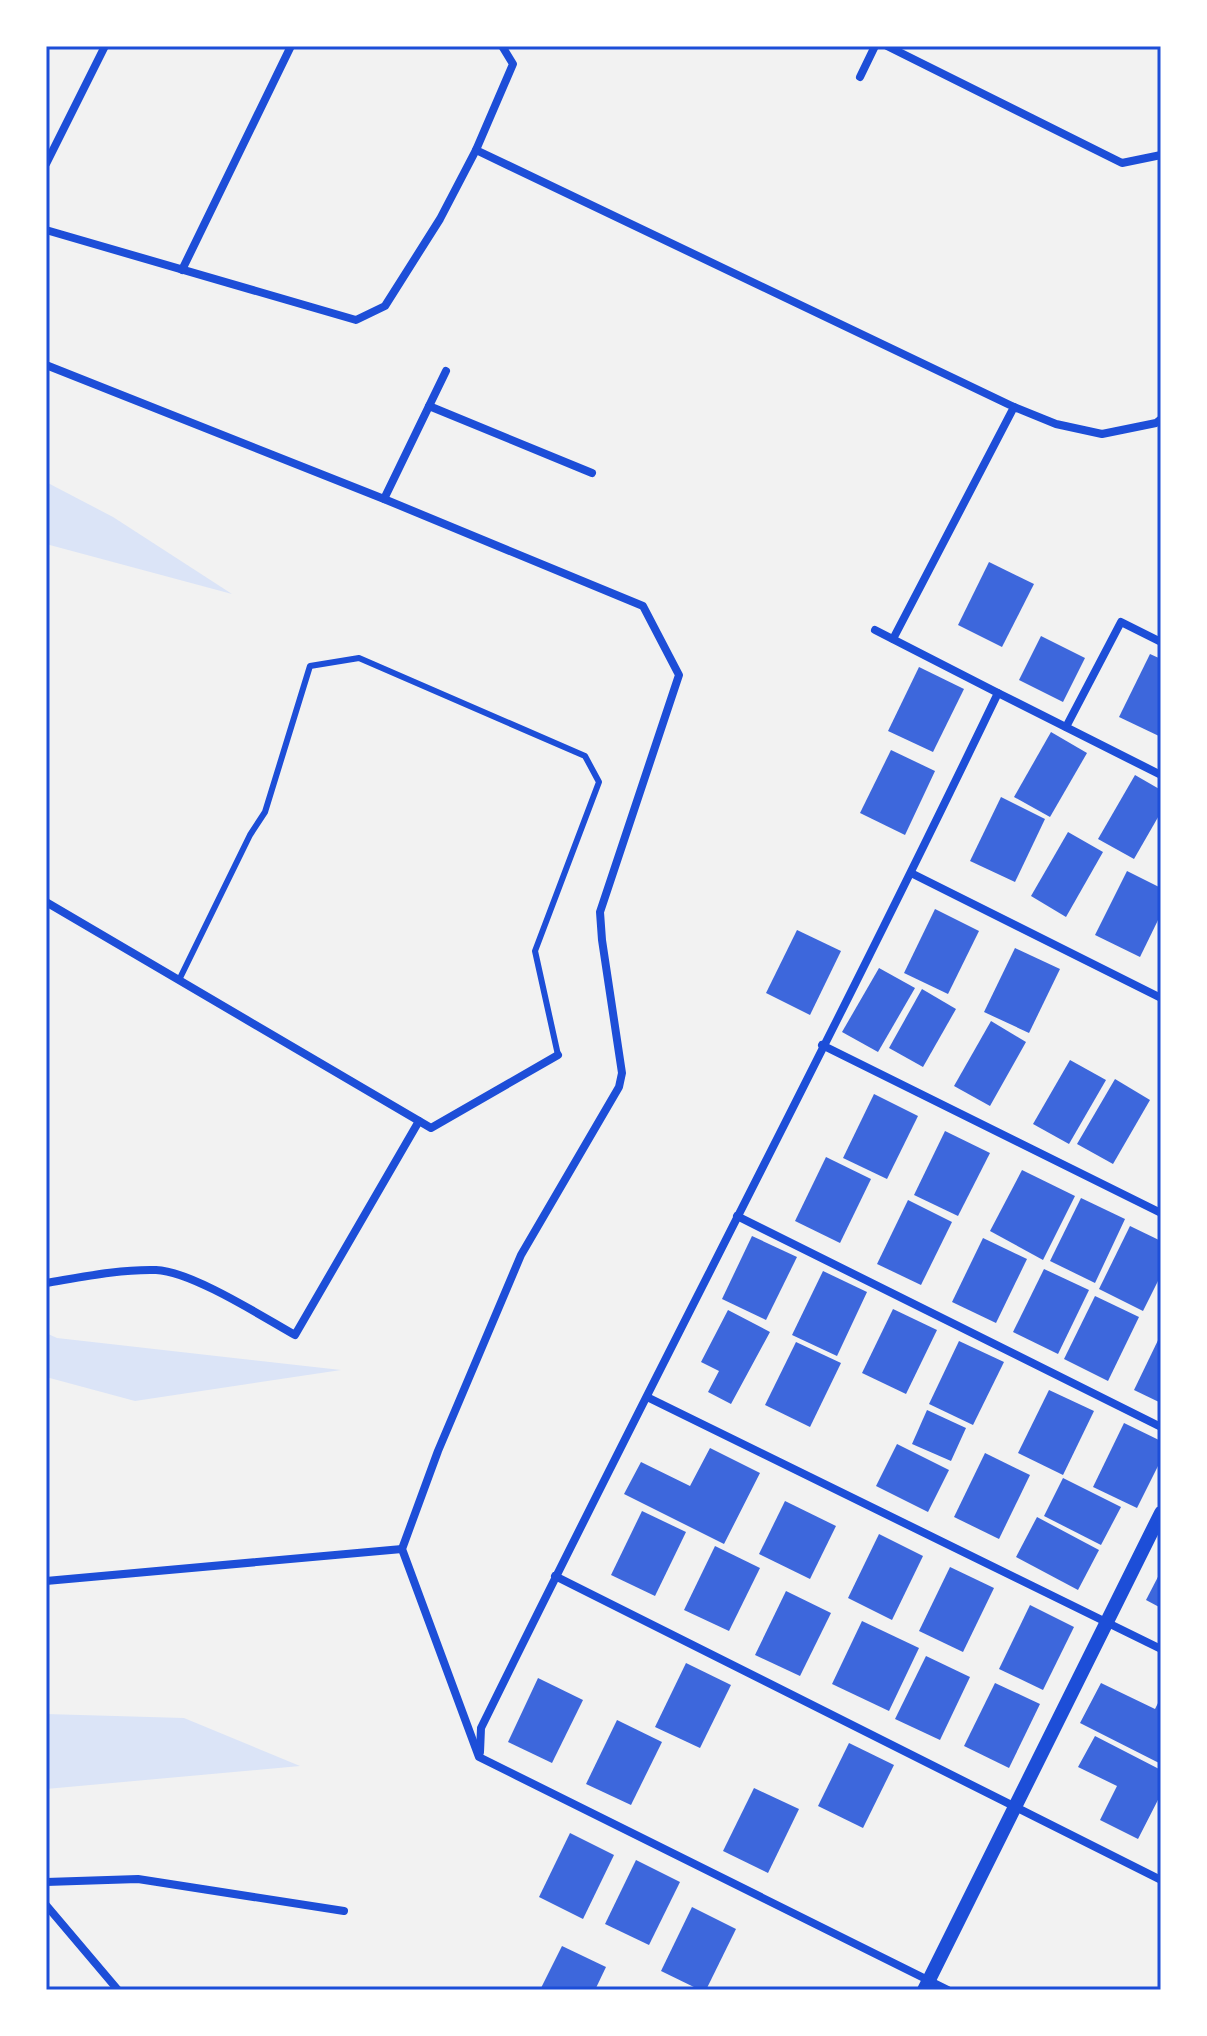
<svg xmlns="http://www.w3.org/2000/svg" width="1207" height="2036" font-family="'Libre Baskerville',serif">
	<rect width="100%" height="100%" fill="#f2f2f2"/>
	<g fill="#dbe4f7">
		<polygon points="46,482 113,517 232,594 46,544"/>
		<polygon points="46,1333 57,1338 341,1370 135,1401 46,1377"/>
		<polygon points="46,1714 184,1718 300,1766 46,1789"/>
	</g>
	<g fill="#3d67dc">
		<polygon points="989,562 1034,584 1002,647 958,625"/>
		<polygon points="1041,636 1085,658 1063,702 1019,680"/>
		<polygon points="1150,654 1161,659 1161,737 1119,717"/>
		<polygon points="919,667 964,689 933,752 888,731"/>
		<polygon points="1051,732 1087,753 1050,817 1014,797"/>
		<polygon points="891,750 935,771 905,835 860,813"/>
		<polygon points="1135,775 1161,790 1161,812 1134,859 1098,839"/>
		<polygon points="1001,797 1045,819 1015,882 970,861"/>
		<polygon points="1068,832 1103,852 1066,917 1031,896"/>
		<polygon points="1127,871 1161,888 1161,914 1140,957 1095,935"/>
		<polygon points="935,909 979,931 948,994 904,973"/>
		<polygon points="797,930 841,951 810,1015 766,993"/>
		<polygon points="1015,948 1060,969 1029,1033 984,1012"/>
		<polygon points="879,968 915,988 878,1052 842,1032"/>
		<polygon points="922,989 956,1009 923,1067 889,1048"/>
		<polygon points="991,1021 1026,1042 990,1106 954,1086"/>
		<polygon points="1070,1060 1106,1080 1069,1144 1033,1124"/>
		<polygon points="1115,1079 1150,1100 1113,1164 1077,1144"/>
		<polygon points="874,1094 918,1116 887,1179 843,1158"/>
		<polygon points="945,1131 990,1153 958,1216 914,1195"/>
		<polygon points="826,1157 871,1179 840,1243 795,1221"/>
		<polygon points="1022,1170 1075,1196 1043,1260 990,1231"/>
		<polygon points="1081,1198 1125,1219 1095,1283 1050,1261"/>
		<polygon points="908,1200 952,1222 921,1285 877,1264"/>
		<polygon points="1130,1226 1161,1241 1161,1275 1143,1311 1099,1289"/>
		<polygon points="752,1236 797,1257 766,1320 722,1299"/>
		<polygon points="983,1238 1027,1259 996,1323 952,1302"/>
		<polygon points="1044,1269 1089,1290 1058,1354 1013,1332"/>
		<polygon points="823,1271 867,1292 837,1356 792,1335"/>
		<polygon points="1095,1296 1139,1317 1108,1381 1064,1359"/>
		<polygon points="893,1309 937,1330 906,1394 862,1373"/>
		<polygon points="728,1310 770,1332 731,1404 708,1392 719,1371 701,1362"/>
		<polygon points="1161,1334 1161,1403 1134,1390"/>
		<polygon points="959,1341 1004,1362 973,1425 929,1404"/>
		<polygon points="796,1342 841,1363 810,1427 765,1405"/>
		<polygon points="1049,1390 1094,1411 1063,1475 1018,1453"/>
		<polygon points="927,1410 966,1428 951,1461 912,1444"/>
		<polygon points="1124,1423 1161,1441 1161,1460 1137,1508 1093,1487"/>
		<polygon points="897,1444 949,1470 928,1512 876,1486"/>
		<polygon points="710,1448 760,1473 724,1544 624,1494 641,1462 690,1486"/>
		<polygon points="985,1453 1030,1475 999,1539 954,1517"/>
		<polygon points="1063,1478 1121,1507 1101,1545 1044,1516"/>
		<polygon points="785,1501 836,1526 810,1579 759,1554"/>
		<polygon points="642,1511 686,1532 655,1596 611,1575"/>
		<polygon points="1037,1517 1099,1550 1078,1590 1016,1557"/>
		<polygon points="879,1534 923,1556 892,1620 848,1598"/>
		<polygon points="715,1546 760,1568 729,1631 684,1610"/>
		<polygon points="950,1567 994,1588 963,1652 919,1631"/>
		<polygon points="1161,1571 1161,1608 1146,1600"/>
		<polygon points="786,1591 831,1613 800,1676 755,1655"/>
		<polygon points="1030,1605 1074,1627 1043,1690 999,1669"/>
		<polygon points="862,1621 919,1648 889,1711 832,1684"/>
		<polygon points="926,1656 970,1677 940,1740 895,1719"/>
		<polygon points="686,1663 731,1685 700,1748 655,1727"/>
		<polygon points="538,1678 583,1700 552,1763 508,1742"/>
		<polygon points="995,1683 1040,1704 1009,1768 964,1746"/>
		<polygon points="1101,1683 1155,1709 1161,1697 1161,1764 1080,1723"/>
		<polygon points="617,1720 662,1742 631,1805 586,1784"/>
		<polygon points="1095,1736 1161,1770 1161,1794 1138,1839 1100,1820 1117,1786 1078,1767"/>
		<polygon points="849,1743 894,1765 863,1828 818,1806"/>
		<polygon points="754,1788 799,1809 768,1873 723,1851"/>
		<polygon points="570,1833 614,1855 583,1919 539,1897"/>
		<polygon points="636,1860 680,1882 649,1945 605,1924"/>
		<polygon points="692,1907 736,1929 706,1990 700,1990 661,1971"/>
		<polygon points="562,1946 606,1967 595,1990 540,1990"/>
	</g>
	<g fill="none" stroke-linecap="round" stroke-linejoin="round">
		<polyline stroke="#1d4ed8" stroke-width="6" points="180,978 250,835 265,812 310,666 359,658 585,756 599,782 535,951 558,1055"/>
		<g stroke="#1d4ed8" stroke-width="8">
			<polyline points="887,46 1122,163 1161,155"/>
			<polyline points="860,77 875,46"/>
			<polyline points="476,150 1014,407 893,639"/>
			<polyline points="46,164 105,46"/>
			<polyline points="46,230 356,320 385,306 440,219 476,150 513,64 502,46"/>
			<polyline points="182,270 291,46"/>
			<polyline points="46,365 384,499 643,606 679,675 600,912 602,940 622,1073 619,1087 521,1255 438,1451 402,1549 479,1757 948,1990"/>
			<polyline points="429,406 592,473"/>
			<polyline points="1014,407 1056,424 1102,434 1156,423 1161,419"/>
			<polyline points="384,499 446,371"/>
			<polyline points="875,630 998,693"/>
			<polyline points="1066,727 1121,622 1161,642"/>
			<polyline points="911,873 1161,998"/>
			<polyline points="46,902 431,1128 558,1055"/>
			<polyline points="822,1045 1161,1213"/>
			<polyline points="737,1216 1161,1427"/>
			<path d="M46,1283C82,1277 120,1269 156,1270C191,1271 263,1317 295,1335L419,1121"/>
			<polyline points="647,1397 1161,1649"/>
			<polyline points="555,1576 1161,1880"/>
			<polyline points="46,1581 402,1549"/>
			<path d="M480,1752L481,1728C651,1381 831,1041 998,693L1161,775"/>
			<polyline points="46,1882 138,1879 344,1911"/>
			<polyline points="46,1905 118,1990"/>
		</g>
		<polyline stroke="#1d4ed8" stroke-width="14" points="924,1990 1161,1513"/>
	</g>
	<rect width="1207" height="2036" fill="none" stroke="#ffffff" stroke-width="96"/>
	<rect x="48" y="48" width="1111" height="1940" fill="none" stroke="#1d4ed8" stroke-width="3"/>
</svg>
